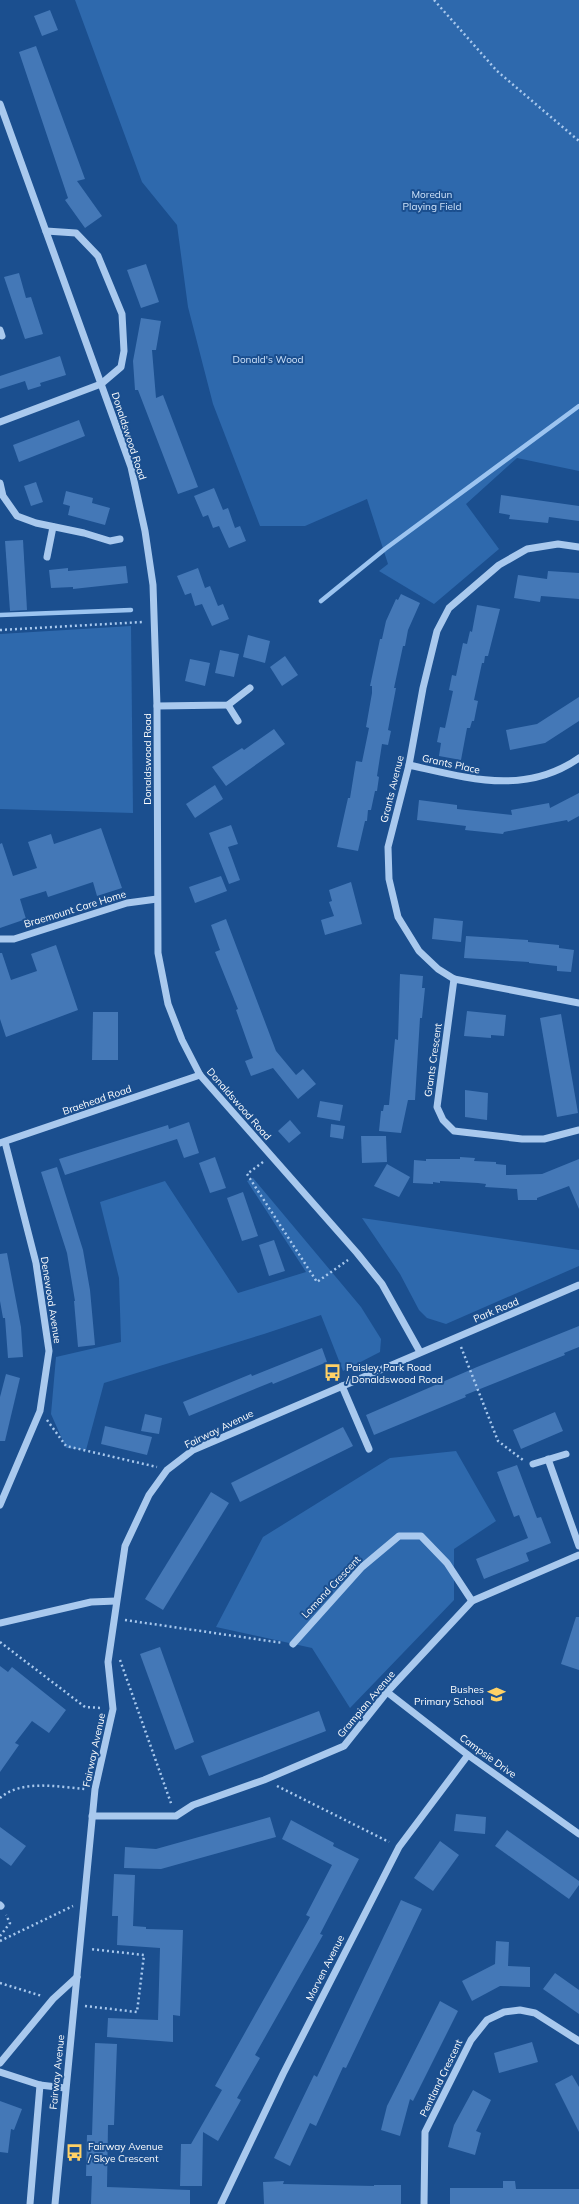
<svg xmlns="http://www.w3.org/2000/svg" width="579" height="2204" font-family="Mulish,sans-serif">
	<rect width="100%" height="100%" fill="#1b4f8f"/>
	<g fill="#2e69ad">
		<polygon points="75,0 579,0 579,471 517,458 466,504 499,549 434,604 379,571 388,564 367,499 305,526 260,526 213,404 188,307 177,225 142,182"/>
		<polygon points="131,626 133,813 0,809 0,634"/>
		<polygon points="253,1178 361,1307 381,1339 380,1352 343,1371 321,1315 264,1334 104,1383 86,1450 66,1448 51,1414 56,1357 121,1342 119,1278 100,1202 165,1181 238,1293 306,1272 247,1181"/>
		<polygon points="362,1218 579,1250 579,1266 446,1324 427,1318 419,1310 400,1274"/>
		<polygon points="456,1451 496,1521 454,1549 454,1600 350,1708 312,1648 216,1627 263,1537 390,1458"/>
	</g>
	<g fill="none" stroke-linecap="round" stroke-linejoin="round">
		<g stroke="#9cc4f0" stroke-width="4.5">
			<polyline points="321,601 385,549 579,406"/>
			<polyline points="0,615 131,610"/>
		</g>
	</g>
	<g fill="#4478b7">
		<polygon points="50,10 58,30 42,36 34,16"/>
		<polygon points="36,46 85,179 77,181 102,216 85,228 65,200 68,198 19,52"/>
		<polygon points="146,264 159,302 141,308 127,270"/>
		<polygon points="19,273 26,298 31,297 43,334 25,339 4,277"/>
		<polygon points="141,318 161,321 156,350 152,350 156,398 163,395 198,487 178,494 138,390 135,390 133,361"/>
		<polygon points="60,356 66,375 40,383 41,386 28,390 25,381 0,389 0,376"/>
		<polygon points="79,420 85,436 19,462 13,445"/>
		<polygon points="36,482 43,502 31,506 24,486"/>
		<polygon points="214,488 223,510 228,508 235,528 240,526 246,541 229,548 219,526 213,528 208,515 203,517 194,496"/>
		<polygon points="66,491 93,498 92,503 110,508 105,525 68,515 70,506 63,504"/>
		<polygon points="501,495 579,506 579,521 549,517 548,523 509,519 510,515 499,513"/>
		<polygon points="23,540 27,610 10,611 5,541"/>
		<polygon points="126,566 128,583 73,589 73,587 51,588 49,570 68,568 68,571"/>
		<polygon points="198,568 205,588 210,586 218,606 223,604 229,619 212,626 202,604 195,606 191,593 185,595 177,576"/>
		<polygon points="548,571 579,573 579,599 541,596 540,602 514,598 518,575 547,579"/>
		<polygon points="401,594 420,603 408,630 405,646 403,646 394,688 396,688 388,730 391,731 388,745 382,744 377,776 379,777 377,791 375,791 371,810 368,810 367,821 365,821 358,851 337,847 348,798 350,798 351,792 356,761 362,762 369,728 366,727 372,693 372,686 370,686 380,639 382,639 386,621 396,599 398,600"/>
		<polygon points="477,605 500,609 488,656 485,656 484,663 482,663 474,700 478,701 474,721 472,721 470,728 467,728 461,760 439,756 441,743 437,742 440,727 445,728 453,691 449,690 452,675 456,676 463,643 467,644 470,631 472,632"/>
		<polygon points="248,635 270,641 265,663 243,657"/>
		<polygon points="220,650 239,654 234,677 215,673"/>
		<polygon points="285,656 298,675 282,686 270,667"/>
		<polygon points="190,659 210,663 205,686 185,681"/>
		<polygon points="579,697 579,721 545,743 510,750 506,730 537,724"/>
		<polygon points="274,729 285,744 226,786 212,767 242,748 244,750"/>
		<polygon points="215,785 223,799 195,818 186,804"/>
		<polygon points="579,793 579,816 568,822 567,820 504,832 503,834 465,830 466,826 417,820 419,800 457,805 457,809 512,815 511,810 549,803 550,808"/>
		<polygon points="231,825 238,844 228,847 240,880 229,884 209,833"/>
		<polygon points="101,828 122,888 97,896 93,882 48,897 46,891 20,899 26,919 0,928 0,844 2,843 13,876 37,868 28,842 51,834 54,844"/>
		<polygon points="221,876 227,891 195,903 189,887"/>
		<polygon points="351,882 362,924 325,935 321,920 334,916 329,902 332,901 329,890"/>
		<polygon points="434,918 463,921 461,942 432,939"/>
		<polygon points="226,919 276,1051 296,1075 303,1069 316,1084 298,1099 273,1068 251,1076 245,1061 253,1058 236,1010 238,1009 215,952 220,950 211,925"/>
		<polygon points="466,936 528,940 528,942 559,945 559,948 574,950 571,972 557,971 557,966 529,963 529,962 464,958"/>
		<polygon points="56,945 78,1010 6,1037 0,1019 0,953 2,953 11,980 37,971 31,954"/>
		<polygon points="400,974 423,976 422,988 425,988 422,1018 420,1018 415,1100 408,1100 401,1133 379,1131 381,1111 383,1111 384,1105 389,1105 395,1039 398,1040"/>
		<polygon points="467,1011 506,1015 504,1036 491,1035 491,1038 464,1036"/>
		<polygon points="93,1012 118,1012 118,1060 92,1060"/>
		<polygon points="561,1014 578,1113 557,1117 540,1018"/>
		<polygon points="465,1090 488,1093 487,1120 465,1117"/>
		<polygon points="320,1101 343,1105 340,1121 317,1117"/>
		<polygon points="290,1120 301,1133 289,1143 278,1131"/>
		<polygon points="189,1122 199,1153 184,1158 177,1139 65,1175 59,1159 168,1125 169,1129"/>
		<polygon points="331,1124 345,1126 343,1139 330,1137"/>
		<polygon points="361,1136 386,1136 387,1162 362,1163"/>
		<polygon points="215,1157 226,1188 210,1193 199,1163"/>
		<polygon points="460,1157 475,1158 474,1161 496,1162 496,1164 506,1165 506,1175 542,1174 579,1159 579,1209 569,1186 537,1198 537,1200 518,1200 517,1189 485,1187 486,1184 478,1183 440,1181 440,1183 433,1182 433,1184 413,1183 414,1160 426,1161 426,1159 460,1159"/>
		<polygon points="387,1164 410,1177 399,1197 374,1186"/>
		<polygon points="57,1167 83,1250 90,1290 95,1345 78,1347 74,1301 75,1301 67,1253 41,1172"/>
		<polygon points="243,1192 258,1236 242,1241 227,1198"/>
		<polygon points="274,1240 285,1271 269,1276 259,1245"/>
		<polygon points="7,1253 21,1327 23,1357 8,1358 5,1318 3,1318 0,1301 0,1254"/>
		<polygon points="579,1326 579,1347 564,1353 565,1355 465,1395 466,1397 374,1435 366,1415 477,1367"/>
		<polygon points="322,1348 327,1362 273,1384 272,1382 189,1416 183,1402 251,1374 252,1376"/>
		<polygon points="6,1374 20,1378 5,1441 0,1441 0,1397"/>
		<polygon points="555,1412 563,1431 521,1449 513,1430"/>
		<polygon points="145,1414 162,1418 159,1434 141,1431"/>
		<polygon points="105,1426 152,1437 147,1455 101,1444"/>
		<polygon points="343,1427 353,1446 240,1502 231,1483"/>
		<polygon points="517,1465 537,1518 541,1517 551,1543 526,1553 529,1561 484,1579 476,1559 528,1538 519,1515 514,1517 497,1472"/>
		<polygon points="211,1492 229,1503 163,1610 145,1599"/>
		<polygon points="576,1617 579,1617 579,1670 561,1664"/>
		<polygon points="160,1647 194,1742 175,1750 140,1654"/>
		<polygon points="0,1666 8,1672 12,1667 66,1710 49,1733 32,1721 15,1743 19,1745 0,1772"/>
		<polygon points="319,1711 326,1731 209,1776 201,1756"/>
		<polygon points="456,1814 486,1817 485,1834 454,1831"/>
		<polygon points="270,1817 276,1837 161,1869 124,1868 125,1847 156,1849"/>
		<polygon points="291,1820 334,1843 333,1846 359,1859 320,1934 323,1935 255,2055 260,2058 237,2098 241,2100 218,2141 203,2132 202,2186 180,2186 181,2144 191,2144 222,2090 215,2086 310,1917 306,1915 332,1865 282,1839"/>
		<polygon points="0,1827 26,1846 11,1866 0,1858"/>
		<polygon points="507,1830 579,1881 579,1885 569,1899 495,1846"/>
		<polygon points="440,1841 459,1855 433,1891 414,1878"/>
		<polygon points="114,1874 135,1875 133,1926 146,1927 146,1929 183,1930 180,2016 173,2015 173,2042 107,2037 108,2018 158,2020 160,1948 117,1945 118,1916 112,1916"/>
		<polygon points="401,1900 422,1909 346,2068 343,2067 316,2126 310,2123 290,2166 274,2158 314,2075 317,2077"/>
		<polygon points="496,1941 509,1942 508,1966 530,1967 530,1987 500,1986 472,2001 462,1981 495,1964"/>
		<polygon points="555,1973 579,1990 579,2014 543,1989"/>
		<polygon points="440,2001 458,2011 413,2101 410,2099 400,2136 381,2130 387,2106"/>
		<polygon points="532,2042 538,2062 499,2073 494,2053"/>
		<polygon points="95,2043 117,2044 114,2125 108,2125 107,2187 190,2190 190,2204 91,2204 92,2176 86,2176 87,2135 92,2135"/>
		<polygon points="572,2075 579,2087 579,2132 555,2084"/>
		<polygon points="473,2090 491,2100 476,2131 481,2133 475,2155 448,2147 454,2125"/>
		<polygon points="0,2101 22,2109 14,2130 11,2129 8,2153 0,2152"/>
		<polygon points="284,2181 283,2184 374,2186 374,2185 401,2185 401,2204 264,2204 263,2182"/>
		<polygon points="503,2181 515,2181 516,2189 579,2189 579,2204 450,2204 450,2188 503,2188"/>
	</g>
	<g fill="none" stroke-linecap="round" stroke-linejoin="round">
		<g stroke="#a9c9ee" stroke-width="2.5" stroke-dasharray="2 3" stroke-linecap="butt">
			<polyline points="434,0 497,71 579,141"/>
			<polyline points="0,630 143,622"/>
			<polyline points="263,1162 247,1174 317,1282 348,1260"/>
			<polyline points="461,1347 498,1441 523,1460"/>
			<polyline points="47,1420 66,1446 157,1467"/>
			<polyline points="125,1620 283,1643"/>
			<polyline points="0,1642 85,1707 102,1708"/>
			<polyline points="120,1660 172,1806"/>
			<polyline points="277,1786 389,1842"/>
			<path d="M0,1798C22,1779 58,1787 85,1789"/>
			<polyline points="0,1936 10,1923 6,1915"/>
			<polyline points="0,1941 73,1906"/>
			<polyline points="0,1983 42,1996"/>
			<polyline points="85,2006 137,2012 144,1955 90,1949"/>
		</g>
		<g stroke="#a9c9ee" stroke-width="7">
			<polyline points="0,104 131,467 145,531 153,585 157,706 158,953 168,1004 182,1040 200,1075 357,1253 382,1284 420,1352"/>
			<polyline points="0,330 2,336"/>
			<polyline points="0,422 101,384 121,367 124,351 122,314 98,256 76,233 46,231"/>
			<polyline points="0,483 3,496 17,516 36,523 84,533 110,541 120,539"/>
			<polyline points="579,547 558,544 527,549 499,565 449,608 437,631 423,688 409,765 388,847 389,879 398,917 419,951 438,969 454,979 579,1003"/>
			<polyline points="47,557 53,527"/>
			<polyline points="228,705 238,721"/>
			<polyline points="157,706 228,705 250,688"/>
			<path d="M409,765C468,778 525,796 579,758"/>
			<polyline points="0,939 14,939 127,903 157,899"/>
			<polyline points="454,979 437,1107 443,1120 454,1131 522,1139 544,1139 579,1130"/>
			<polyline points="0,1143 200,1075"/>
			<polyline points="342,1386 369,1449"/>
			<polyline points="548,1459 579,1546"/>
			<polyline points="533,1464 566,1454"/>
			<polyline points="0,1505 40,1411 49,1351 36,1263 5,1142"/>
			<polyline points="0,1623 91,1602 116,1601"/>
			<polyline points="293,1644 362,1567 399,1536 421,1536 447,1563 472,1601"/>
			<polyline points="387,1692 468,1755 579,1834"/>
			<polyline points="92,1816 176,1816 193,1805 264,1780 344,1746 387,1692 472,1601 579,1555"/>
			<polyline points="0,1905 1,1906"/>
			<polyline points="0,2063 53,1999 77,1977"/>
			<polyline points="0,2072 40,2085 65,2088"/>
			<polyline points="30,2204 40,2085"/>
			<polyline points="55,2204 95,1789 113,1709 108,1662 125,1546 149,1495 167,1470 193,1450 579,1285"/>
			<polyline points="221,2204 283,2074 399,1847 468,1755"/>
			<polyline points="424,2204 425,2132 471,2040 487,2020 504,2012 520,2010 535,2013 579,2041"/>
		</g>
	</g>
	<defs>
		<symbol id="bus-bare" viewBox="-9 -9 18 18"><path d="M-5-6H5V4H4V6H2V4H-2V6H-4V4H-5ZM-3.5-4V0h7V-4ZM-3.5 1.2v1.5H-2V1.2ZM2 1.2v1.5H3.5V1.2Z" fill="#ffd166" stroke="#1b4f8f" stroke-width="2.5" paint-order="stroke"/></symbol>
		<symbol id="school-bare" viewBox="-9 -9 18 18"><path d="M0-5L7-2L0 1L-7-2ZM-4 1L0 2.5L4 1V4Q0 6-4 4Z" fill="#ffd166" stroke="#1b4f8f" stroke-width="2.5" paint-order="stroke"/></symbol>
	</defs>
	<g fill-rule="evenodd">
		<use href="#bus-bare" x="320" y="1360" width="25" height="25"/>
		<use href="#school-bare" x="484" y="1682" width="25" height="25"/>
		<use href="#bus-bare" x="62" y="2140" width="25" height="25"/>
	</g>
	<g text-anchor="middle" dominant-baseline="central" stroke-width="4" stroke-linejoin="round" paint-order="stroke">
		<g font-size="10" fill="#cfe3fa" stroke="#1b4f8f">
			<text x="432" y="194">Moredun<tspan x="432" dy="12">Playing Field</tspan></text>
			<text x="268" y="359">Donald's Wood</text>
		</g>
		<g font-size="10" fill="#fff" stroke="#1b4f8f">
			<text transform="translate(129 436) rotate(72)">Donaldswood Road</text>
			<text transform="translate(147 759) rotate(-90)">Donaldswood Road</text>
			<text transform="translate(451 764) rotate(12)">Grants Place</text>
			<text transform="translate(392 789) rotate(-76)">Grants Avenue</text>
			<text transform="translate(75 909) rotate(-17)">Braemount Care Home</text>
			<text transform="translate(433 1060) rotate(-82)">Grants Crescent</text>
			<text transform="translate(97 1100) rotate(-19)">Braehead Road</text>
			<text transform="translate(239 1104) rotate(49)">Donaldswood Road</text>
			<text transform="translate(51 1300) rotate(81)">Denewood Avenue</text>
			<text transform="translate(496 1310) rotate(-23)">Park Road</text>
			<text transform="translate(219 1429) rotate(-26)">Fairway Avenue</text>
			<text transform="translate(331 1587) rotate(-47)">Lomond Crescent</text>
			<text transform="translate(366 1704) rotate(-50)">Grampian Avenue</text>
			<text transform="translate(94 1750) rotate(-78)">Fairway Avenue</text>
			<text transform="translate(488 1756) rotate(36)">Campsie Drive</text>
			<text transform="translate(325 1968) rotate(-63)">Morven Avenue</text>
			<text transform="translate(57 2072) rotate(-84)">Fairway Avenue</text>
			<text transform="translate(441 2078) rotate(-64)">Pentland Crescent</text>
		</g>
		<g font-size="10" fill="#fff" stroke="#1b4f8f" text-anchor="start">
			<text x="346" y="1367">Paisley, Park Road<tspan x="346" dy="12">/ Donaldswood Road</tspan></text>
			<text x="484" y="1689" text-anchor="end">Bushes<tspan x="484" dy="12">Primary School</tspan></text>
			<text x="88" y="2146">Fairway Avenue<tspan x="88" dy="12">/ Skye Crescent</tspan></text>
		</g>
	</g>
</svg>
